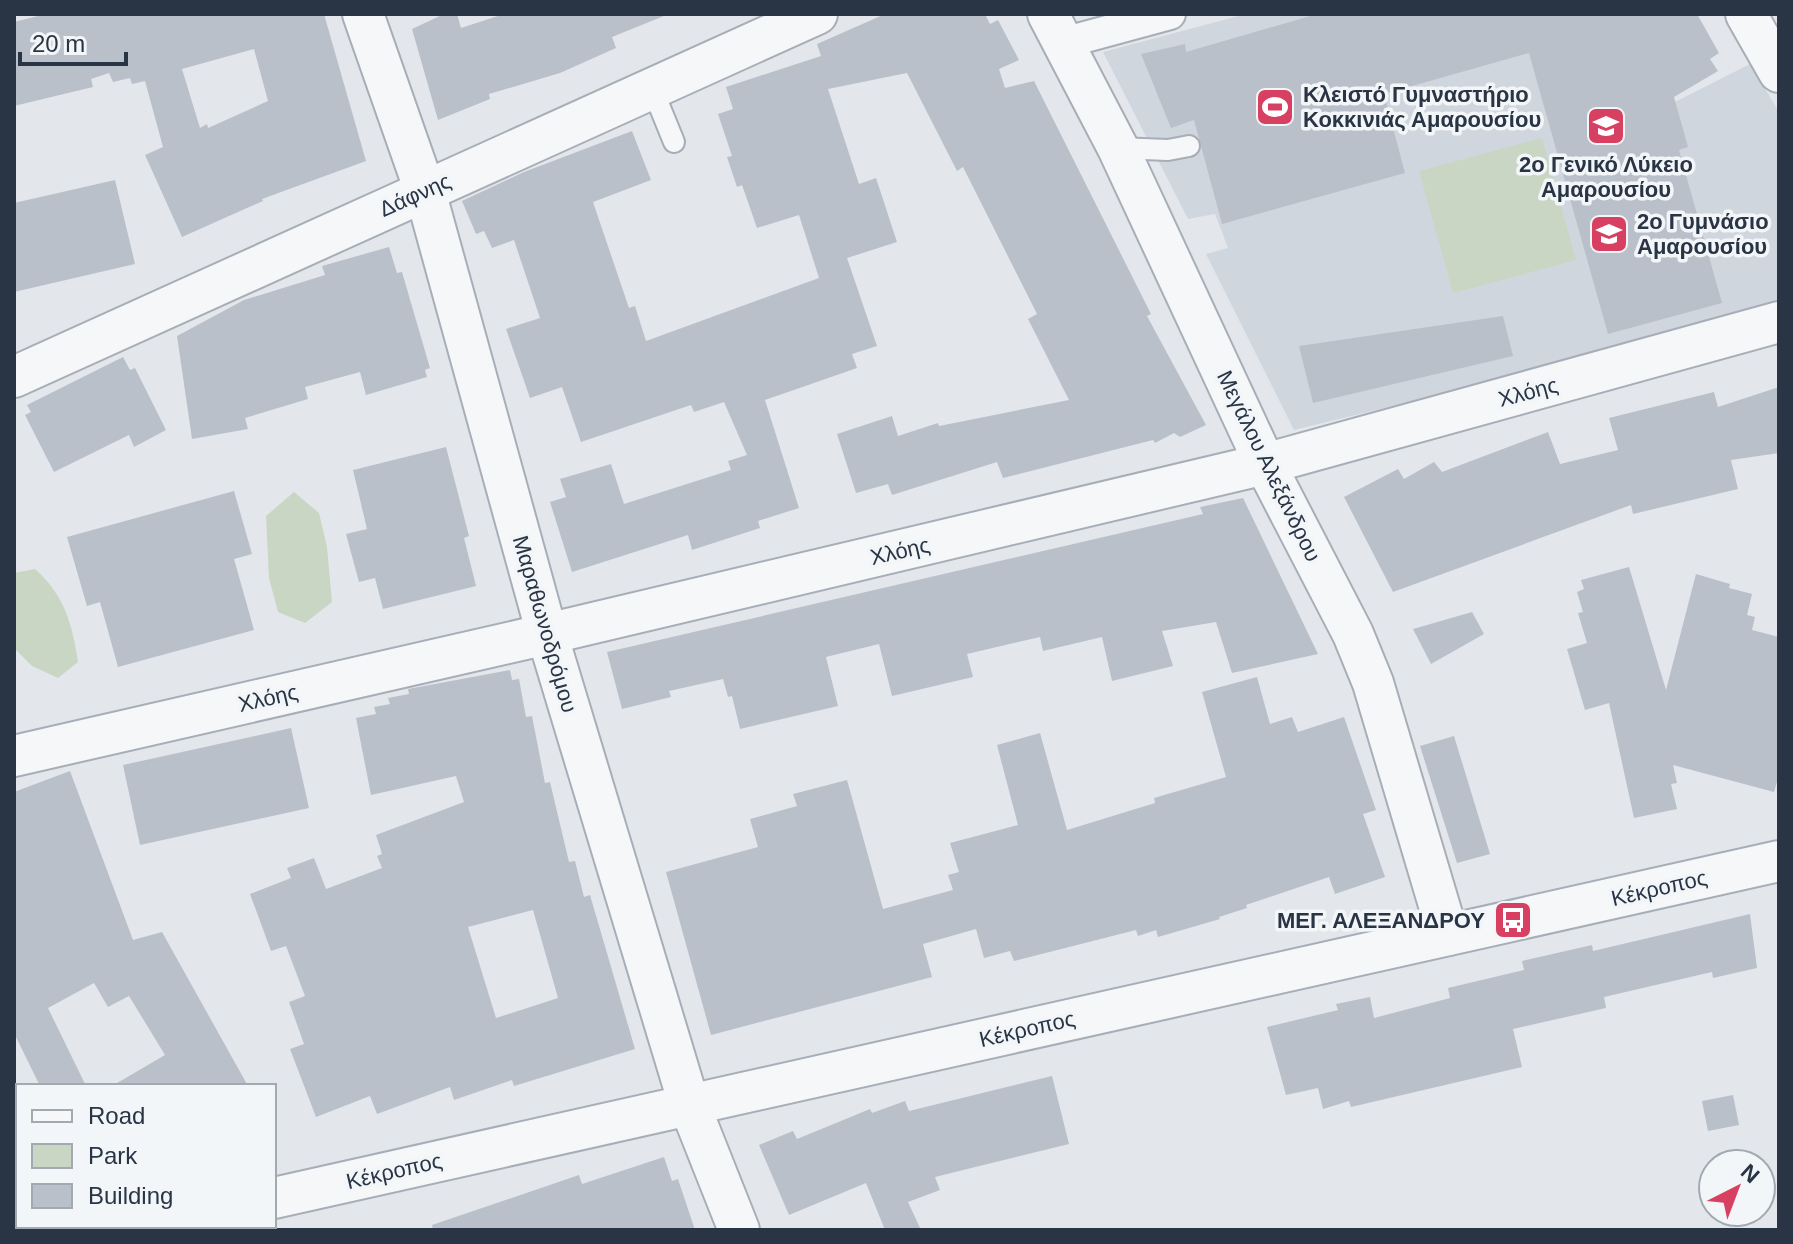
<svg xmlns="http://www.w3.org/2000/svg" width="1793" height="1244" font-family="Arial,sans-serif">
	<rect width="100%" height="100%" fill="#e3e7ec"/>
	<polygon fill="#d0d6de" points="1246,14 1650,14 1675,102 1750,64 1779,112 1779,312 1294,430 1206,254 1228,248 1215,214 1188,219 1103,52"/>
	<g fill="#c9d6c3">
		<polygon points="1542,138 1576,260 1453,293 1419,171"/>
		<polygon points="294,492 319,513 327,547 332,602 305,623 278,612 269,578 266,516"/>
		<path d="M35,569C65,596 72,624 78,662L58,678L32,666L14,648V573Z"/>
	</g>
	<g fill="#b9c0ca" fill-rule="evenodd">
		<path d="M46,14H324L366,161L262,199L263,201L182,237L145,155L163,147L145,81L132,84L130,78L113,82L109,73L91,79L93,87L14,106V22ZM254,49L268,101L208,128L207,124L200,128L182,69Z"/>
		<polygon points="444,14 457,14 461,28 504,14 664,14 664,16 612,37 616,48 560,73 489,94 490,99 438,120 412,29"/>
		<polygon points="885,14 985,14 990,24 998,20 1019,60 999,69 1005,88 1034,81 1151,314 1147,316 1206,425 1180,437 1174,433 1155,443 1153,440 1003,478 997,462 892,495 888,484 856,493 837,434 892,416 898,436 938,423 939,426 1069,400 1028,319 1037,314 963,167 957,171 907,73 828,89 859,184 876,178 897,242 847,258 877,346 852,354 857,368 765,400 799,508 758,521 760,528 692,550 688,535 572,572 550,502 566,497 560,479 611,464 624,504 731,470 728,461 747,455 724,402 694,412 691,405 581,442 562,387 530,398 506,329 540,318 514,240 492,248 484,231 476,234 462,201 524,172 632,131 651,180 593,202 629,308 635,306 646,341 819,278 799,215 757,228 742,185 737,187 727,157 732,156 718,114 733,109 726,87 821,56 817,44"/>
		<polygon points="1317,14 1697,14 1719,53 1710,59 1718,71 1674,97 1688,147 1679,150 1722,303 1608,334 1529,53 1384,94 1405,173 1222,224 1194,120 1171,128 1141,54 1185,44 1186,52"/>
		<polygon points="115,180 135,264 14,292 14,203"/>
		<polygon points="389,247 397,273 402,272 430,368 425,370 427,377 366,395 360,372 305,387 308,399 245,418 248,429 192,439 177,336 244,300 325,275 322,266"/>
		<polygon points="1503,316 1513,356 1313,403 1299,346"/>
		<polygon points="123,357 130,370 135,368 166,430 134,447 129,435 54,472 25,415 31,412 27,405"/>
		<polygon points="1779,387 1779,453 1731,460 1738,489 1633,514 1631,505 1393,592 1344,497 1398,469 1404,479 1434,462 1442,472 1548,432 1560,464 1618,450 1609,418 1714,392 1718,407"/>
		<polygon points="446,447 469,536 464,538 476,586 383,609 375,578 359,582 346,534 367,529 353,470"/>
		<polygon points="234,491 252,554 234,559 254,630 118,667 100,602 87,606 67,537"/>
		<polygon points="1243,498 1318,654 1232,673 1216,622 1162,631 1173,666 1112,681 1102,637 1043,651 1040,637 967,654 973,677 892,696 879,644 826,657 838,706 740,729 732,696 728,697 723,679 669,691 671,697 622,709 607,652 1203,514 1200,507"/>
		<polygon points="1629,567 1666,690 1696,574 1730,584 1729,588 1752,594 1747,615 1755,617 1752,630 1779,637 1779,775 1774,792 1673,765 1677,783 1671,784 1677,809 1634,818 1609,703 1585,710 1567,649 1587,643 1578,613 1583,612 1577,592 1584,589 1581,580"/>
		<polygon points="1472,612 1484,634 1431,664 1413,629"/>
		<path d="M510,670L512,680L519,679L526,717L532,716L545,783L550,782L569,862L575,861L584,897L590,895L635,1049L514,1086L512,1080L454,1100L450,1087L377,1114L370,1096L316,1117L290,1049L304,1044L289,1002L305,996L286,946L271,951L250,894L291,878L287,868L314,858L326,889L382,868L377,856L382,854L376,835L464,802L456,776L371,795L356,718L376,714L374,707L390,704L388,698L409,694L408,689ZM533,910L558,998L496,1018L468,927Z"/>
		<polygon points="1257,677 1270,724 1292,717 1298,732 1344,717 1376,810 1363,814 1385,877 1335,894 1329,877 1246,905 1247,908 1219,917 1220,919 1158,937 1156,930 1138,936 1136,930 1014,961 1010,951 984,958 976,929 923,944 932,977 711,1035 666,872 758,847 750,819 797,806 793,794 847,780 883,909 953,890 948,875 959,872 950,843 1018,825 997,745 1040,733 1067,830 1155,803 1154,798 1226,777 1202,692"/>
		<polygon points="291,728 309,808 140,845 123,765"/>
		<polygon points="1454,736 1490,854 1457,863 1420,746"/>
		<polygon points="70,771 133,940 162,932 248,1086 112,1086 165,1055 129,996 108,1007 94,983 48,1008 86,1086 40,1086 14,1033 14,792"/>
		<polygon points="1750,914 1757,968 1713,978 1712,972 1604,997 1606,1008 1513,1029 1522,1067 1351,1107 1349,1101 1323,1109 1318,1088 1286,1095 1267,1027 1338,1010 1336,1004 1370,997 1374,1018 1450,998 1448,988 1524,970 1522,961 1592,945 1593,951"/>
		<polygon points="1052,1076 1069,1144 935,1177 940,1190 908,1202 921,1230 885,1230 866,1183 789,1215 759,1145 793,1131 797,1139 870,1109 872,1113 905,1101 909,1111"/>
		<polygon points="1733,1095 1739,1125 1708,1131 1702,1101"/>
		<polygon points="664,1157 672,1181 678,1179 695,1230 433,1230 432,1225 579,1175 582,1184"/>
	</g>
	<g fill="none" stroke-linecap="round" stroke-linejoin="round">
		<defs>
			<g id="service">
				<polyline points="652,88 674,142"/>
				<polyline points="1118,148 1168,150 1189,146"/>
			</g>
			<polyline id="pedestrian" points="1063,43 1170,14"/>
			<g id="minor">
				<polyline points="363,14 425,191 547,634 689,1104 739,1230"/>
				<polyline points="1048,14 1118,148 1265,464 1353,634 1373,683 1448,935"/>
				<polyline points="1746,14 1779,72"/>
				<polyline points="14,377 817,14"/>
				<polyline points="14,756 547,634 1265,464 1779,322"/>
				<polyline points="274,1198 1779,861"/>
				<polyline points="14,1207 18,1217"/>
				<polyline points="129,1230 147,1226"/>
			</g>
		</defs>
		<use href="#service" stroke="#a7aeb7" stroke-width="24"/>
		<use href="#pedestrian" stroke="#a7aeb7" stroke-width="34"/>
		<use href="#minor" stroke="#a7aeb7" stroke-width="44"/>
		<use href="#service" stroke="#f6f7f9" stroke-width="20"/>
		<use href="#pedestrian" stroke="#f6f7f9" stroke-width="30"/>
		<use href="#minor" stroke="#f6f7f9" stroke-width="40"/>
	</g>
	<defs>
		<symbol id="stadium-square" viewBox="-11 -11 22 22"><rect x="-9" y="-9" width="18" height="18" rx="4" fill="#d84062" stroke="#f3f6f9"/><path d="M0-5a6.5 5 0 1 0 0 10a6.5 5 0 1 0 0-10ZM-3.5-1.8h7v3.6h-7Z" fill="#fff"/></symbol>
		<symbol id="school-square" viewBox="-11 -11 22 22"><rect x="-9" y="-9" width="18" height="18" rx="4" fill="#d84062" stroke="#f3f6f9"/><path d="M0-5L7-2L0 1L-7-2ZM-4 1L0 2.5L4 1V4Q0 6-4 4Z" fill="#fff"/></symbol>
		<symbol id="bus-square" viewBox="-11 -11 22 22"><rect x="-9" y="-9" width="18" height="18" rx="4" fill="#d84062" stroke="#f3f6f9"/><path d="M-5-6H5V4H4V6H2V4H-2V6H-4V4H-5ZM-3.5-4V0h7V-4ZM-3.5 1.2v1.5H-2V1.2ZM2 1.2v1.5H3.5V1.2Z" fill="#fff"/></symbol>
	</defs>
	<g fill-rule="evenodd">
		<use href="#stadium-square" x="1253" y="85" width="44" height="44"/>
		<use href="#school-square" x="1584" y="104" width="44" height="44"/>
		<use href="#school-square" x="1587" y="212" width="44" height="44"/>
		<use href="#bus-square" x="1491" y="898" width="44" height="44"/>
	</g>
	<g text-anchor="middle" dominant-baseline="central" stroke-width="7" stroke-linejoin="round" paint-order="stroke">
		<g font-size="22" font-weight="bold" fill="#293545" stroke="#f3f6f9" text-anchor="start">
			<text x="1303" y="94">Κλειστό Γυμναστήριο<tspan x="1303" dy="25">Κοκκινιάς Αμαρουσίου</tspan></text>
			<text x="1606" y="164" text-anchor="middle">2ο Γενικό Λύκειο<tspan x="1606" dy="25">Αμαρουσίου</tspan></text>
			<text x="1637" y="221">2ο Γυμνάσιο<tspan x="1637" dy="25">Αμαρουσίου</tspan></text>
			<text x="1485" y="920" text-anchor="end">ΜΕΓ. ΑΛΕΞΑΝΔΡΟΥ</text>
		</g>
		<g font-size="22" fill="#293545" stroke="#f3f6f9">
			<text transform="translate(415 195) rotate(-24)">Δάφνης</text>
			<text transform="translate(1528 392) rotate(-15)">Χλόης</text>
			<text transform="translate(1269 466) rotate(64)">Μεγάλου Αλεξάνδρου</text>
			<text transform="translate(900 551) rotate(-13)">Χλόης</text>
			<text transform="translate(545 624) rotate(74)">Μαραθωνοδρόμου</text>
			<text transform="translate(268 698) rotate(-13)">Χλόης</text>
			<text transform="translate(1659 888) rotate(-13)">Κέκροπος</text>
			<text transform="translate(1027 1029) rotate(-13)">Κέκροπος</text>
			<text transform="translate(394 1171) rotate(-13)">Κέκροπος</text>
		</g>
	</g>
	<rect width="1793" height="1244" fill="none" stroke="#293545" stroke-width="32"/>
	<rect x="16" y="1084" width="260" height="144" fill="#f3f6f9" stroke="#a2a9b1" stroke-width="2"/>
	<rect x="32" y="1110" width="40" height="12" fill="#f6f7f9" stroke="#a2a9b1" stroke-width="2"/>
	<text x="88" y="1124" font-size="24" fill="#293545">Road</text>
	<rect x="32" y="1144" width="40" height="24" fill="#c9d6c3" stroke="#a2a9b1" stroke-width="2"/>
	<text x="88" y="1164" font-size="24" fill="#293545">Park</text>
	<rect x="32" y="1184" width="40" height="24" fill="#b9c0ca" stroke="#a2a9b1" stroke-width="2"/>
	<text x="88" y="1204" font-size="24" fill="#293545">Building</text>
	<g transform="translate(1737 1188) rotate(42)"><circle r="38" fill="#f3f6f9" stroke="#a2a9b1" stroke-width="2"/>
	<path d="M0-6L14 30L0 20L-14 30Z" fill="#d84062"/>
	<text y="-12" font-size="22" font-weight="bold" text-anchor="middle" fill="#293545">N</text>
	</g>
	<path d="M20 52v12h106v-12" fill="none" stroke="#293545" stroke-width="4"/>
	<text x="32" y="52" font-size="24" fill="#293545" stroke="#f3f6f9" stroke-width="6" paint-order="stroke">20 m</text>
</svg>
